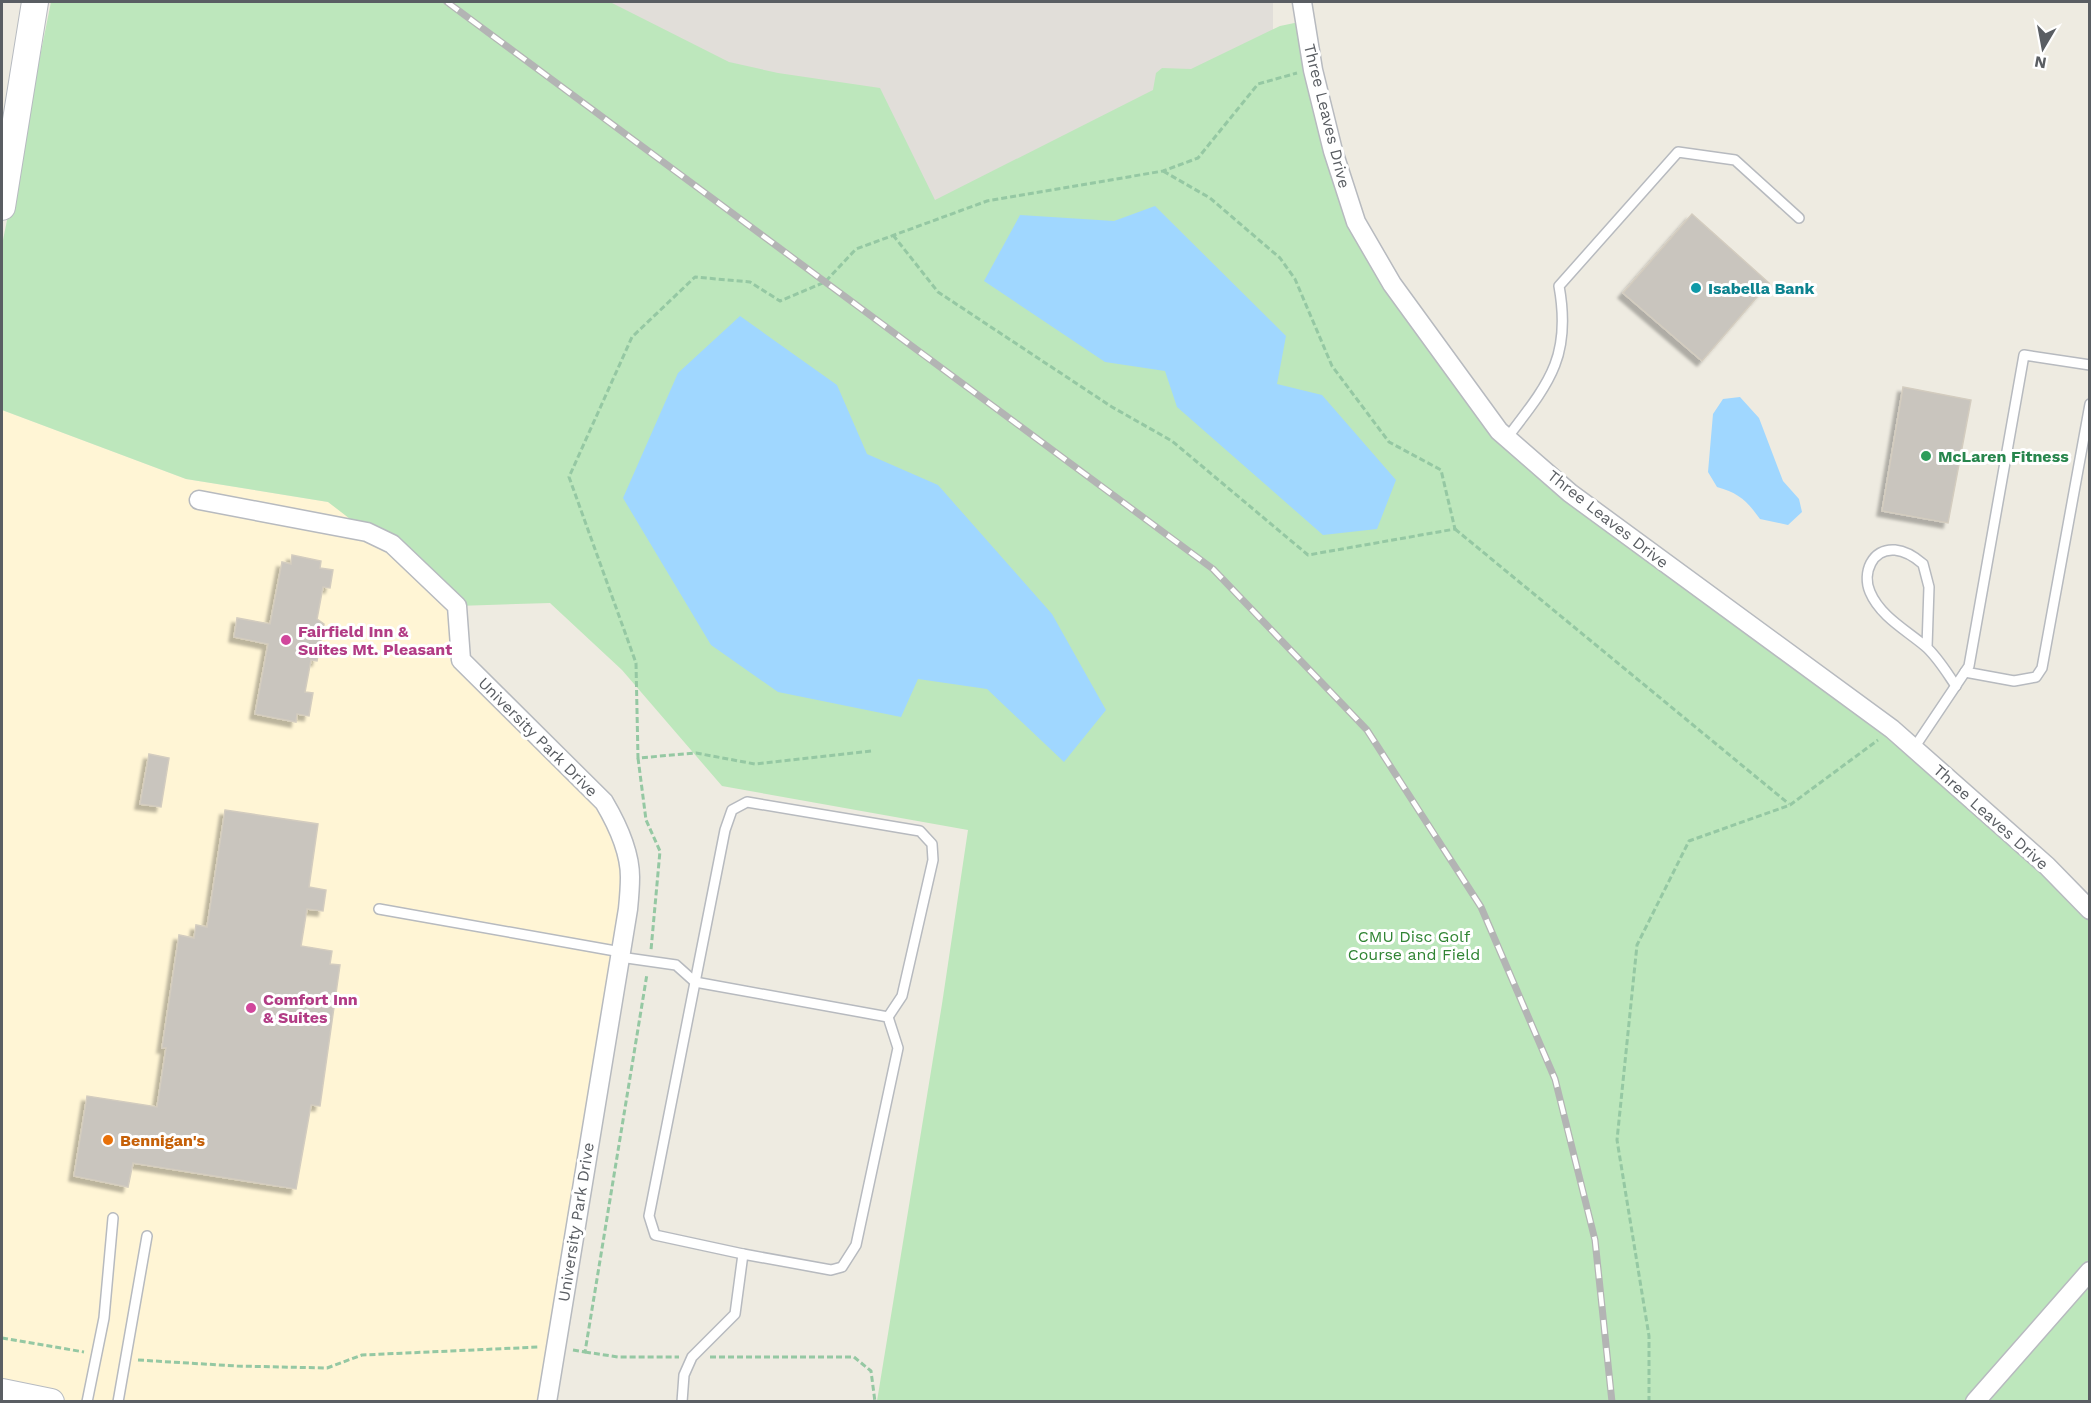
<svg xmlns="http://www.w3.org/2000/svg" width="2091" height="1403" font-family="'Work Sans',sans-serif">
	<defs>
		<filter id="shadow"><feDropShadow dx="-5" dy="5" stdDeviation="1.5" flood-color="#0004"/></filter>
	</defs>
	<rect width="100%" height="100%" fill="#eeebe1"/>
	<polygon fill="#fff5d5" points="2,410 186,479 328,502 392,544 457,606 461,660 604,802 627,854 547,1401 57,1402 2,1392"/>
	<polygon fill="#e1ded9" points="482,2 1273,2 1273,59 858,238"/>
	<polygon fill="#bde7bc" points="51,2 610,2 729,62 778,73 880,88 935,200 1153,90 1156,73 1162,68 1191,69 1280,26 1304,21 1356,222 1499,431 1892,729 2089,910 2089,1401 877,1401 942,1004 968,830 722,786 622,670 550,603 457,606 367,532 328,502 186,479 2,410 2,245"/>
	<g fill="#a0d7ff">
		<polygon points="1155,206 1286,336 1277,384 1322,395 1396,480 1377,529 1323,535 1177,407 1165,371 1105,362 984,281 1020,215 1114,221"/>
		<polygon points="740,316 837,385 867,454 938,485 1052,614 1106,710 1064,762 987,689 918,679 901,717 778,692 711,645 623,498 678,373"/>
		<path d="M1740,397L1759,418L1783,481L1799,499L1802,512L1788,525L1760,519C1747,501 1739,493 1717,487L1708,472L1713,414L1723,399Z"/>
	</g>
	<g fill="#c9c5be" stroke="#d3ccbf" stroke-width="1.5" filter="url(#shadow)">
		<polygon points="1692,214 1769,283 1702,361 1623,293"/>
		<polygon points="1903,387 1971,400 1948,523 1882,511"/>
		<polygon points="292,555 321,561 320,568 333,570 330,588 323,587 317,619 324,624 317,661 311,660 305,692 313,693 309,716 297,714 296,722 255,714 268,644 234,637 237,618 270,624 282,562 291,564"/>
		<polygon points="149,754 169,758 161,807 140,804"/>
		<polygon points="225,810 318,824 309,887 326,890 323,911 307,909 301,946 332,951 330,964 340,965 320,1106 311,1105 296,1189 133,1163 128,1187 74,1176 87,1096 157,1107 166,1048 162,1048 179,935 194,938 196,925 207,927"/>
	</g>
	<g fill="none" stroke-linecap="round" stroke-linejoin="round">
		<defs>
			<g id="lane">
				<path d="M1507,438C1548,384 1572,358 1559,286L1678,152L1735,160L1799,218"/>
				<path d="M1927,647L1929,587L1923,564C1915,557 1906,551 1895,550C1872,548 1862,573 1870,592C1880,616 1906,630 1925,646C1937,656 1947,673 1956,686"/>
				<polyline points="1965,672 2014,681 2036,677 2042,668 2090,404"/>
				<polyline points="1914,748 1969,666 2024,355 2090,365"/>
				<polyline points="379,909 621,952"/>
				<polyline points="620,957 676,965 695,982 888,1017 898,1048 856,1245 842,1267 831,1270 743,1254 735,1314 692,1357 684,1375 682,1402"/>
				<polyline points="743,1254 655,1235 649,1216 725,830 732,810 747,802 920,831 932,844 933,860 902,996 888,1017"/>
				<polyline points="87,1402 104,1318 113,1218"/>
				<polyline points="118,1402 147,1236"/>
			</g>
			<g id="street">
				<polyline points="1302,2 1313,70 1333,151 1356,222 1392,284 1499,431 1570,493 1892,729 2047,866 2090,910"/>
				<path d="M199,500L367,532L392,544L457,606L461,660L604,802C617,824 630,851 630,877C630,887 629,899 628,909L547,1402"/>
				<polyline points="1975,1402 2090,1271"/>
			</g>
			<g id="secondary">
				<polyline points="2,207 35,2"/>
				<polyline points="2,1392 51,1402"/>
			</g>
		</defs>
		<use href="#lane" stroke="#b7babf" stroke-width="12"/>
		<use href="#street" stroke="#b7babf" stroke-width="21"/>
		<use href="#secondary" stroke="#b7bbc1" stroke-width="28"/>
		<g stroke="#95c8a3" stroke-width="3" stroke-dasharray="6 3" stroke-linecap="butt">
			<polyline points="893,235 938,292 1112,407 1172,441 1308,555 1455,529 1441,470 1389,442 1332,366 1295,279 1280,258 1210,198 1163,171"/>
			<polyline points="1455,529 1789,804"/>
			<polyline points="871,751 755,764 696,753 638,758 636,663 569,477 632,337 695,277 750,282 780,301 825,282 856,249 987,201 1163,171 1198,158 1258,84 1297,73"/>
			<polyline points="638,758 646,820 660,851 651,950"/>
			<polyline points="2,1338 84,1352"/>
			<polyline points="573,1350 585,1352 647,974"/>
			<polyline points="585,1352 618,1357 679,1357"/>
			<polyline points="710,1357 854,1357 871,1371 875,1402"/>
			<polyline points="138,1360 237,1366 327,1368 362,1355 539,1347"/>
			<polyline points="1649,1402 1649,1336 1617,1140 1637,945 1689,841 1790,805 1878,740"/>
		</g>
		<use href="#lane" stroke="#fff" stroke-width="9"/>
		<use href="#street" stroke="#fff" stroke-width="18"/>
		<use href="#secondary" stroke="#fff" stroke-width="26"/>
		<defs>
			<polyline id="rail" points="447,2 1213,569 1367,730 1481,907 1555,1079 1595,1240 1612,1402"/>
		</defs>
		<use href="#rail" stroke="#b3b4b4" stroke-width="7"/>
		<use href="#rail" stroke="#fff" stroke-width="4.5" stroke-dasharray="14" stroke-linecap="butt"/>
	</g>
	<circle fill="#0f9aa8" stroke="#fff" stroke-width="2" cx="1696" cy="288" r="6"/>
	<circle fill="#2e9e5b" stroke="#fff" stroke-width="2" cx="1926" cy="456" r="6"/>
	<g fill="#d1479c" stroke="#fff" stroke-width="2">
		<circle cx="286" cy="640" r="6"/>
		<circle cx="251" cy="1008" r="6"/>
	</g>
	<circle fill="#e8710a" stroke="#fff" stroke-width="2" cx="108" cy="1140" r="6"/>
	<g text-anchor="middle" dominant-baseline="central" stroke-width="6" stroke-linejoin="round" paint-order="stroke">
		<g font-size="16" fill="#5a5e63" stroke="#fff">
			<text transform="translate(1327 116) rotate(76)">Three Leaves Drive</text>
			<text transform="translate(1608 519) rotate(38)">Three Leaves Drive</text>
			<text transform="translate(538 737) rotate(45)">University Park Drive</text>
			<text transform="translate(1991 817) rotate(42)">Three Leaves Drive</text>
			<text transform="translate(576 1222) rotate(-81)">University Park Drive</text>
		</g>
		<g font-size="16" font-weight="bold" fill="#0d838f" stroke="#fff" text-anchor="start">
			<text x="1708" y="288">Isabella Bank</text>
		</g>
		<g font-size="16" font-weight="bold" fill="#27864d" stroke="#fff" text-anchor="start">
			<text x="1938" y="456">McLaren Fitness</text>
		</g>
		<g font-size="16" font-weight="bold" fill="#b23c85" stroke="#fff" text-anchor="start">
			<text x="298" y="631">Fairfield Inn &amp;<tspan x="298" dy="18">Suites Mt. Pleasant</tspan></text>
			<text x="263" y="999">Comfort Inn<tspan x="263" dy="18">&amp; Suites</tspan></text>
		</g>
		<g font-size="16" fill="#308433" stroke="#fff">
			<text x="1414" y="936">CMU Disc Golf<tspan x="1414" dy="18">Course and Field</tspan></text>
		</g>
		<g font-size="16" font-weight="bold" fill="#c56008" stroke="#fff" text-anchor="start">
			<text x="120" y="1140">Bennigan's</text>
		</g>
	</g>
	<rect width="2091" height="1403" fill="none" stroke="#5a5e63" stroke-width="6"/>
	<g transform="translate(2043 48) rotate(190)" stroke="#ffffff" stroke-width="4.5" paint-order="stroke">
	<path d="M0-4.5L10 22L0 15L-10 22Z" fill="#5a5e63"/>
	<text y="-9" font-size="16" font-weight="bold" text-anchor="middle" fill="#5a5e63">N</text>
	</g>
</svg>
